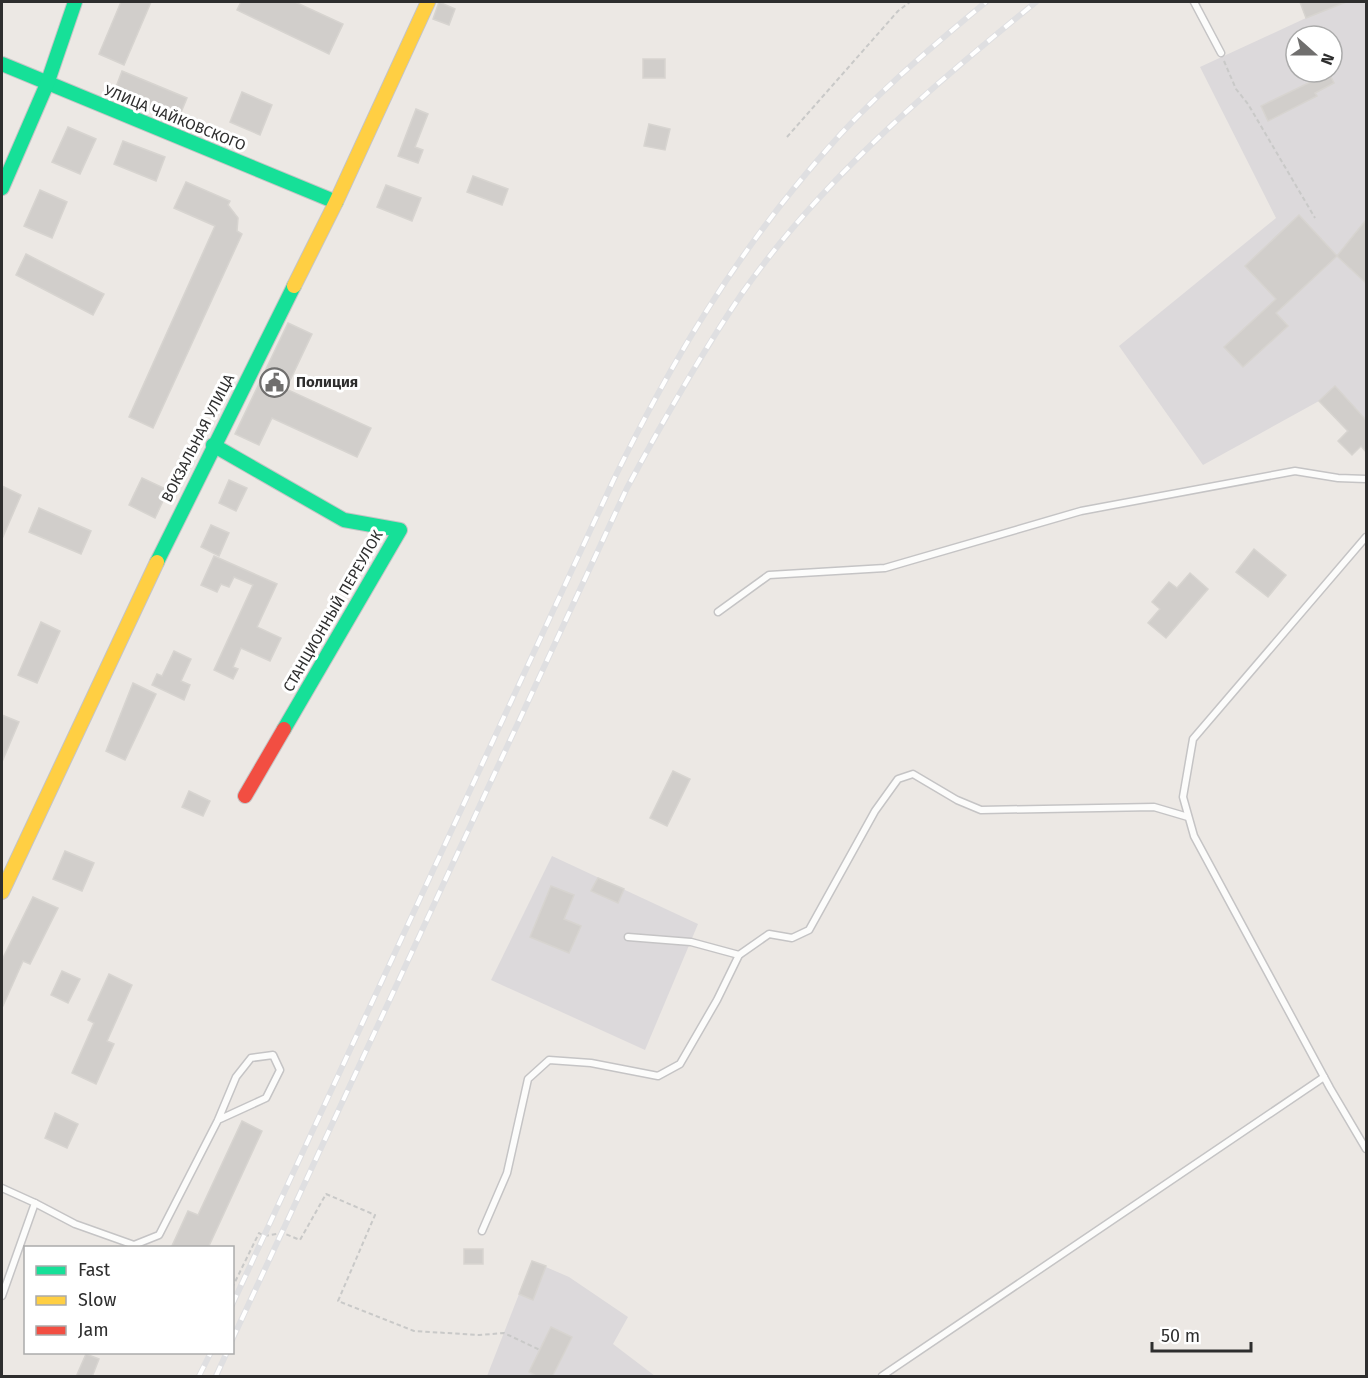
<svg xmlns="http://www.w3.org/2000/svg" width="1368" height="1378" font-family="'Fira Sans',sans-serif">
	<rect width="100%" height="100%" fill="#ece8e4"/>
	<g fill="#dcd9db" fill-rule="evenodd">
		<path d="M1300,2H1366V448L1361,446L1352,455L1338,441L1347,431L1319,401L1203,465L1119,346L1276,218L1200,67L1306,18ZM1296,36H1332V72H1296Z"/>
		<polygon points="552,856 698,924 645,1050 491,980"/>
		<polygon points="532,1261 569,1277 628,1317 613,1344 655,1376 487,1376"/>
	</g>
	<g fill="#d1cecb" stroke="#d7d4d0" stroke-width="1.5">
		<polygon points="121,2 151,2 124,65 99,54"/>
		<polygon points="241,2 295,2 343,24 329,54 237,10"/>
		<polygon points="439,2 455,9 449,25 433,19"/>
		<polygon points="1300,2 1346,2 1306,18"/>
		<rect x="643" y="59" width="22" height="19"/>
		<polygon points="122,71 187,98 177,122 113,95"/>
		<polygon points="1329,73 1334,83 1315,93 1317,96 1268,121 1261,106"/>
		<polygon points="242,92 272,105 260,135 230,122"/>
		<polygon points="416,109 428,114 415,147 423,150 418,163 398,156"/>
		<polygon points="649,124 670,129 665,150 644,146"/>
		<polygon points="68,127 96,139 80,174 52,162"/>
		<polygon points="123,141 165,157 156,181 114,164"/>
		<polygon points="473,176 508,189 502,205 467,192"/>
		<polygon points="186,182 230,201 228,205 238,218 237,231 242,234 153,428 129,417 215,226 174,208"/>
		<polygon points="386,185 421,198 412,221 377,207"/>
		<polygon points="40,190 67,202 52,238 24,226"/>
		<polygon points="1299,215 1337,256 1276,313 1288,326 1243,367 1224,347 1276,299 1245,266"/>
		<polygon points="1366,220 1366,283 1337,256"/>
		<polygon points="26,254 104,294 93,315 16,275"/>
		<polygon points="288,323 312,334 286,389 371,428 357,457 272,418 259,445 235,434"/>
		<polygon points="1335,386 1366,420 1366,452 1361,446 1352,455 1338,441 1348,431 1319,401"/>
		<polygon points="142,478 168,490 155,518 129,505"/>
		<polygon points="229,480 247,488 236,511 219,503"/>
		<polygon points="2,486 21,495 2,539"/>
		<polygon points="39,508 91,531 81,554 29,532"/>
		<polygon points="211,525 229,533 219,556 201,547"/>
		<polygon points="1254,549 1286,575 1268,597 1236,572"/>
		<polygon points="214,556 277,584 257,627 281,638 270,661 241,648 233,667 238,669 233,679 214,670 253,585 234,577 229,587 221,584 217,592 201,585"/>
		<polygon points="1190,573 1208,589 1166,638 1148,623 1160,609 1152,602 1169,582 1177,588"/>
		<polygon points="41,622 60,631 37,683 18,675"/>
		<polygon points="174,651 191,659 181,681 190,685 184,700 152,685 157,674 162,676"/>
		<polygon points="133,683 156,694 125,760 106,751"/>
		<polygon points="2,715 19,722 2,762"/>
		<polygon points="673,771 690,779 667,826 650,818"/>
		<polygon points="189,791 210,801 203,816 182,807"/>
		<polygon points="65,851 94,863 82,891 53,879"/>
		<polygon points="598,878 624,889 618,903 591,891"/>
		<polygon points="551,886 574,895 564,919 581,926 569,953 530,937"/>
		<polygon points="33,897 58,908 30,964 23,961 2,1008 2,960"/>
		<polygon points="62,971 80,979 68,1003 51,995"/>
		<polygon points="109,974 132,985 107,1041 114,1044 96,1084 72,1073 94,1023 88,1020"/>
		<polygon points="55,1113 78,1124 67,1148 45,1138"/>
		<polygon points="242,1121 262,1131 208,1248 171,1248 188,1211 198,1215"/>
		<rect x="464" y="1249" width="19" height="15"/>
		<polygon points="532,1261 546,1266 533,1300 519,1294"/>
		<polygon points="551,1327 572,1337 552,1377 538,1377 529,1372"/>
		<polygon points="86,1354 99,1359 92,1377 76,1377"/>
	</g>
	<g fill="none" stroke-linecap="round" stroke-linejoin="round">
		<defs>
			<g id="lane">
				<polyline points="1194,2 1221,53"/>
				<polyline points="1366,537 1193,739 1183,797 1194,836 1330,1088 1366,1149"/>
				<polyline points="718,612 769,575 885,568 1081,511 1295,471 1338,478 1366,479"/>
				<polyline points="628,937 691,942 739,955"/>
				<polyline points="2,1188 35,1203 2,1296"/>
				<polyline points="35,1203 75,1224 134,1245 159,1235 218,1120 236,1077 251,1058 273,1055 280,1070 266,1098 218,1120"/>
				<polyline points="482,1231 507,1173 528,1079 549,1060 591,1063 658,1076 680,1064 717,1000 739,955 769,934 792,938 809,930 875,811 898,779 913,774 957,800 981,810 1154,807 1188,817"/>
				<polyline points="882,1376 1324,1077"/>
			</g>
			<g id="fast">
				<polyline points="2,64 336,202"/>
				<polyline points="2,188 47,84 75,2"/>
				<polyline points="213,445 344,520 400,530 284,729"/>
				<polyline points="157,562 294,286"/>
			</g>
			<g id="slow">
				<polyline points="294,286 336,202 428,2"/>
				<polyline points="2,892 157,562"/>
			</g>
			<polyline id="jam" points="245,796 284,729"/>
		</defs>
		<use href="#lane" stroke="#c5c4c5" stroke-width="9"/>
		<use href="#fast" stroke="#c5c4c5" stroke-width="16"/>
		<use href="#slow" stroke="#c5c4c5" stroke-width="16"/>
		<use href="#jam" stroke="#c5c4c5" stroke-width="16"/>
		<g stroke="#c9c9c8" stroke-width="2" stroke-dasharray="4.5 3" stroke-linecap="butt">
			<polyline points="1224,61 1236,89 1248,104 1315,218"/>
			<polyline points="787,137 898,11 910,2"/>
			<polyline points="232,1288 259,1233 264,1236 283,1233 300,1240 326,1194 375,1215 338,1301 414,1331 479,1335 504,1333 540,1350"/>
		</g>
		<use href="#lane" stroke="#fcfcfb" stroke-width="6"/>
		<use href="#fast" stroke="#16e098" stroke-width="14"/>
		<use href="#slow" stroke="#ffcf43" stroke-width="14"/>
		<use href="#jam" stroke="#f24e42" stroke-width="14"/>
		<defs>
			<g id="rail">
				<path d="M232,1305L614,479C671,362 736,253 823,154C871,98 929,49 986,2"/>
				<path d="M232,1340L627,488C663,421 700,355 743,292C823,178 930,88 1036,2"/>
				<polyline points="199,1376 211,1352"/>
				<polyline points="216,1376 227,1352"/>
			</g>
		</defs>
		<use href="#rail" stroke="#dfdfe1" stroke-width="6"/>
		<use href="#rail" stroke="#fff" stroke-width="4" stroke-dasharray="11" stroke-linecap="butt"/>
	</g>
	<defs>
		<symbol id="civic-ring" viewBox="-11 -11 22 22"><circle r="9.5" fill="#fff" stroke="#706f6e" stroke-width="1.5"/><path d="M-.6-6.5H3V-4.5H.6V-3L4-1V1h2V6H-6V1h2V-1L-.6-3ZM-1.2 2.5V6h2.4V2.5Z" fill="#706f6e"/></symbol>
	</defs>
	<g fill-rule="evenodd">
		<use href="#civic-ring" x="258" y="366" width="33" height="33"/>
	</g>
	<g text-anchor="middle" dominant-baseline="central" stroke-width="6" stroke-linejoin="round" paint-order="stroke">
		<g font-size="15" fill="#2e2e2e" stroke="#fff">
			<text transform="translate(175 118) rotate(22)">УЛИЦА ЧАЙКОВСКОГО</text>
			<text transform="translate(198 438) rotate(-63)">ВОКЗАЛЬНАЯ УЛИЦА</text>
			<text transform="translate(333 611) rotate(-60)">СТАНЦИОННЫЙ ПЕРЕУЛОК</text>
		</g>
		<g font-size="15" font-weight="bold" fill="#2e2e2e" stroke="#fff" text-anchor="start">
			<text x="296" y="382">Полиция</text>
		</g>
	</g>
	<rect width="1368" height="1378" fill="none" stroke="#2e2e2e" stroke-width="6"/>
	<rect x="24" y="1246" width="210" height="108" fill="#ffffff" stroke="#ababab" stroke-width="1.5"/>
	<rect x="36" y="1266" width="30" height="9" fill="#16e098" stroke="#ababab" stroke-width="1.5"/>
	<text x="78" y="1276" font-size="18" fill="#2e2e2e">Fast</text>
	<rect x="36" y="1296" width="30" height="9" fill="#ffcf43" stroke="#ababab" stroke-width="1.5"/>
	<text x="78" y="1306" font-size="18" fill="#2e2e2e">Slow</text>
	<rect x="36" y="1326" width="30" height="9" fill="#f24e42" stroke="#ababab" stroke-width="1.5"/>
	<text x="78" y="1336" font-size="18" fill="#2e2e2e">Jam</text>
	<g transform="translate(1314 54) rotate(111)"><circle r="28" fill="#ffffff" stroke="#ababab" stroke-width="1.5"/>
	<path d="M0-4.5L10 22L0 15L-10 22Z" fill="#706f6e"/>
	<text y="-9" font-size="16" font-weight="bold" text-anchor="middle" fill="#2e2e2e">N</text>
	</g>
	<path d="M1152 1342v9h99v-9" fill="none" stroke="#2e2e2e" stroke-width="3"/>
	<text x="1161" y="1342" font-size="18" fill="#2e2e2e" stroke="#ffffff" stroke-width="4.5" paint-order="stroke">50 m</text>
</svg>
